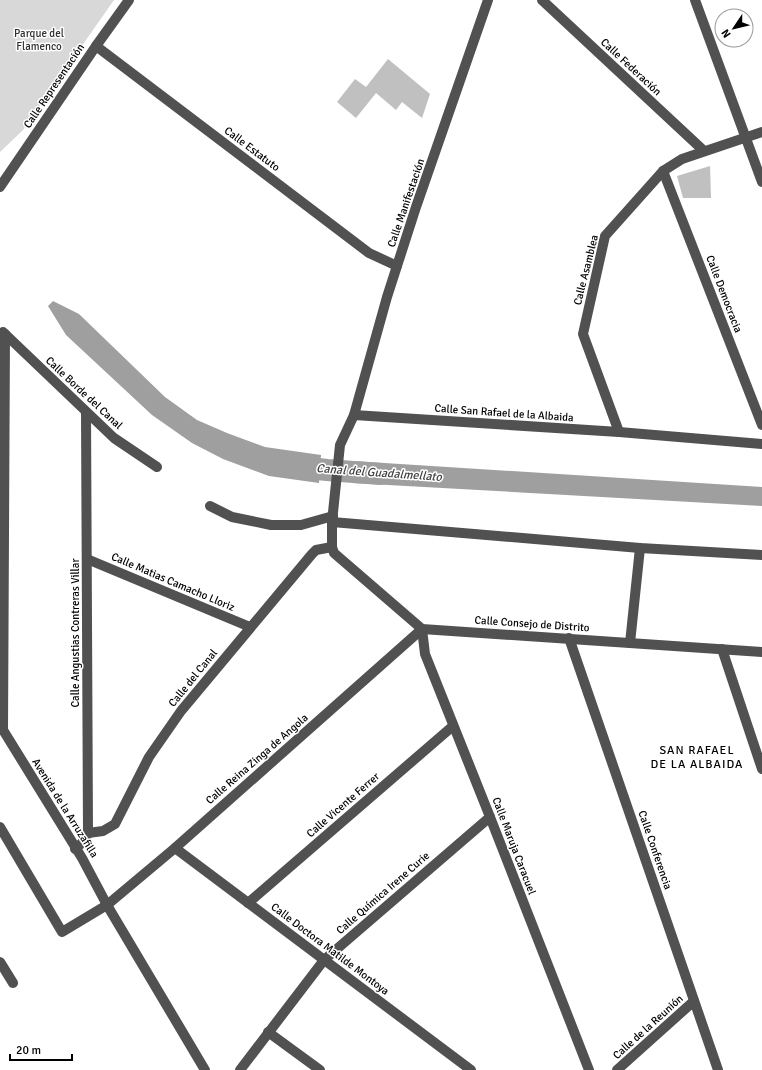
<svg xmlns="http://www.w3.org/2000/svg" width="762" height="1070" font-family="Signika,sans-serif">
	<rect width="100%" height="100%" fill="#fff"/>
	<polygon fill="#d8d8d8" points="0,0 114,0 23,130 0,152"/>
	<g fill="#9f9f9f">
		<polygon points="53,301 79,314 165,397 197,420 227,433 265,447 321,455 319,483 269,476 223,459 192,443 152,415 66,335 48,306"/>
		<polygon points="353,461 762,487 762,506 352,483"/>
	</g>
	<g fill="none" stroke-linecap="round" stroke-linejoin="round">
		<polyline stroke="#9f9f9f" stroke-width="22" points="290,466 327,470 381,474"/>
	</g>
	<g fill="#c0c0c0">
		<polygon points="388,59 430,94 422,118 402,102 396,110 376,93 356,118 337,102 355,79 366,87"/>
		<polygon points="710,166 711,198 683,198 677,176"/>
	</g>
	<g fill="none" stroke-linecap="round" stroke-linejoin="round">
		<g stroke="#515151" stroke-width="10">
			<polyline points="488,0 416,207 387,297 354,415 340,445 332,522 332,547 334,553 422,629 762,652"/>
			<polyline points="542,0 704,151"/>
			<polyline points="695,0 762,182"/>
			<polyline points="96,46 369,253 397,266"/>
			<polyline points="663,171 762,425"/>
			<polyline points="0,187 96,46 129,0"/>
			<polyline points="3,332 114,438 157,467"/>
			<polyline points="354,415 619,432 762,444"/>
			<polyline points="619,432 583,334 605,236 663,171 682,159 762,132"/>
			<polyline points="210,506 232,517 271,525 301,525 333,516"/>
			<polyline points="332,522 640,548 762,555"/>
			<polyline points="87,559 250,627"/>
			<polyline points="422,629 425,654 490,817 589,1070"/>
			<polyline points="569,638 718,1070"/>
			<polyline points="630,643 640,548"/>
			<polyline points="722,649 762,769"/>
			<polyline points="0,725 82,858 107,905 205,1070"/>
			<polyline points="3,730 5,334"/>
			<polyline points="0,827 62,932 107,905 175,848 422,629"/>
			<polyline points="88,833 103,831 115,824 149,757 181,711 312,554 316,550 332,547"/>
			<polyline points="175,848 471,1070"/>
			<polyline points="75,849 83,842 88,833 86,412"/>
			<polyline points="248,903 453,726"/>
			<polyline points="0,962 13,983"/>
			<polyline points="268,1032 320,1070"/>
			<polyline points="240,1070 324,960 490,817"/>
			<polyline points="617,1070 694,1001"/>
		</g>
	</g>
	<g text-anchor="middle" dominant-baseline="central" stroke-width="3" stroke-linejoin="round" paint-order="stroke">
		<g font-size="11" fill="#2f2f2f" stroke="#fff">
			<text x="39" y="33">Parque del<tspan x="39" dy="13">Flamenco</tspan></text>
		</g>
		<g font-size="11" fill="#000" stroke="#fff">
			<text transform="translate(631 67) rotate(43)">Calle Federación</text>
			<text transform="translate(54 86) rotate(-56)">Calle Representación</text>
			<text transform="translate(252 149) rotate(37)">Calle Estatuto</text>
			<text transform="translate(406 203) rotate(-71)">Calle Manifestación</text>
			<text transform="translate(586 270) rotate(-76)">Calle Asamblea</text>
			<text transform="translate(724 294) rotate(69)">Calle Democracia</text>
			<text transform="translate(84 393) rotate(43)">Calle Borde del Canal</text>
			<text transform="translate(504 413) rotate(4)">Calle San Rafael de la Albaida</text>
			<text transform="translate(173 582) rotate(23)">Calle Matias Camacho Lloriz</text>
			<text transform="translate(532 624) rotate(4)">Calle Consejo de Distrito</text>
			<text transform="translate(75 633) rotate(-90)">Calle Angustias Contreras Villar</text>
			<text transform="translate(193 678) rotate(-51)">Calle del Canal</text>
			<text transform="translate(257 759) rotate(-41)">Calle Reina Zinga de Angola</text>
			<text transform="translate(343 805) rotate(-41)">Calle Vicente Ferrer</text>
			<text transform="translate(65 808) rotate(58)">Avenida de la Arruzafilla</text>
			<text transform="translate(514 846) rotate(69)">Calle Maruja Caracuel</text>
			<text transform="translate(655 850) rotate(71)">Calle Conferencia</text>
			<text transform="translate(383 893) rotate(-41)">Calle Química Irene Curie</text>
			<text transform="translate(330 949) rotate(37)">Calle Doctora Matilde Montoya</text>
			<text transform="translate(648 1027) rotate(-42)">Calle de la Reunión</text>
		</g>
		<g font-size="12" font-style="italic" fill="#404040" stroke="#fff">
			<text transform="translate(379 473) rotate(4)">Canal del Guadalmellato</text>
		</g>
		<g font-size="12" letter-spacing="1" fill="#000" stroke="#fff">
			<text x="697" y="750">SAN RAFAEL<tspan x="697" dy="14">DE LA ALBAIDA</tspan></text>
		</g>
	</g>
	<g transform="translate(734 28) rotate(235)"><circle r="19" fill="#ffffff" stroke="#999999"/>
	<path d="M0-3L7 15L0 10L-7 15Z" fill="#000000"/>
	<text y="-6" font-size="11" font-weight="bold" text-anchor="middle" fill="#000000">N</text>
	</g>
	<path d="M10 1054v6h62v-6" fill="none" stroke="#000000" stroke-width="2"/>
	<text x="16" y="1054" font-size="12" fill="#000000" stroke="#ffffff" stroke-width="3" paint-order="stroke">20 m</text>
</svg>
